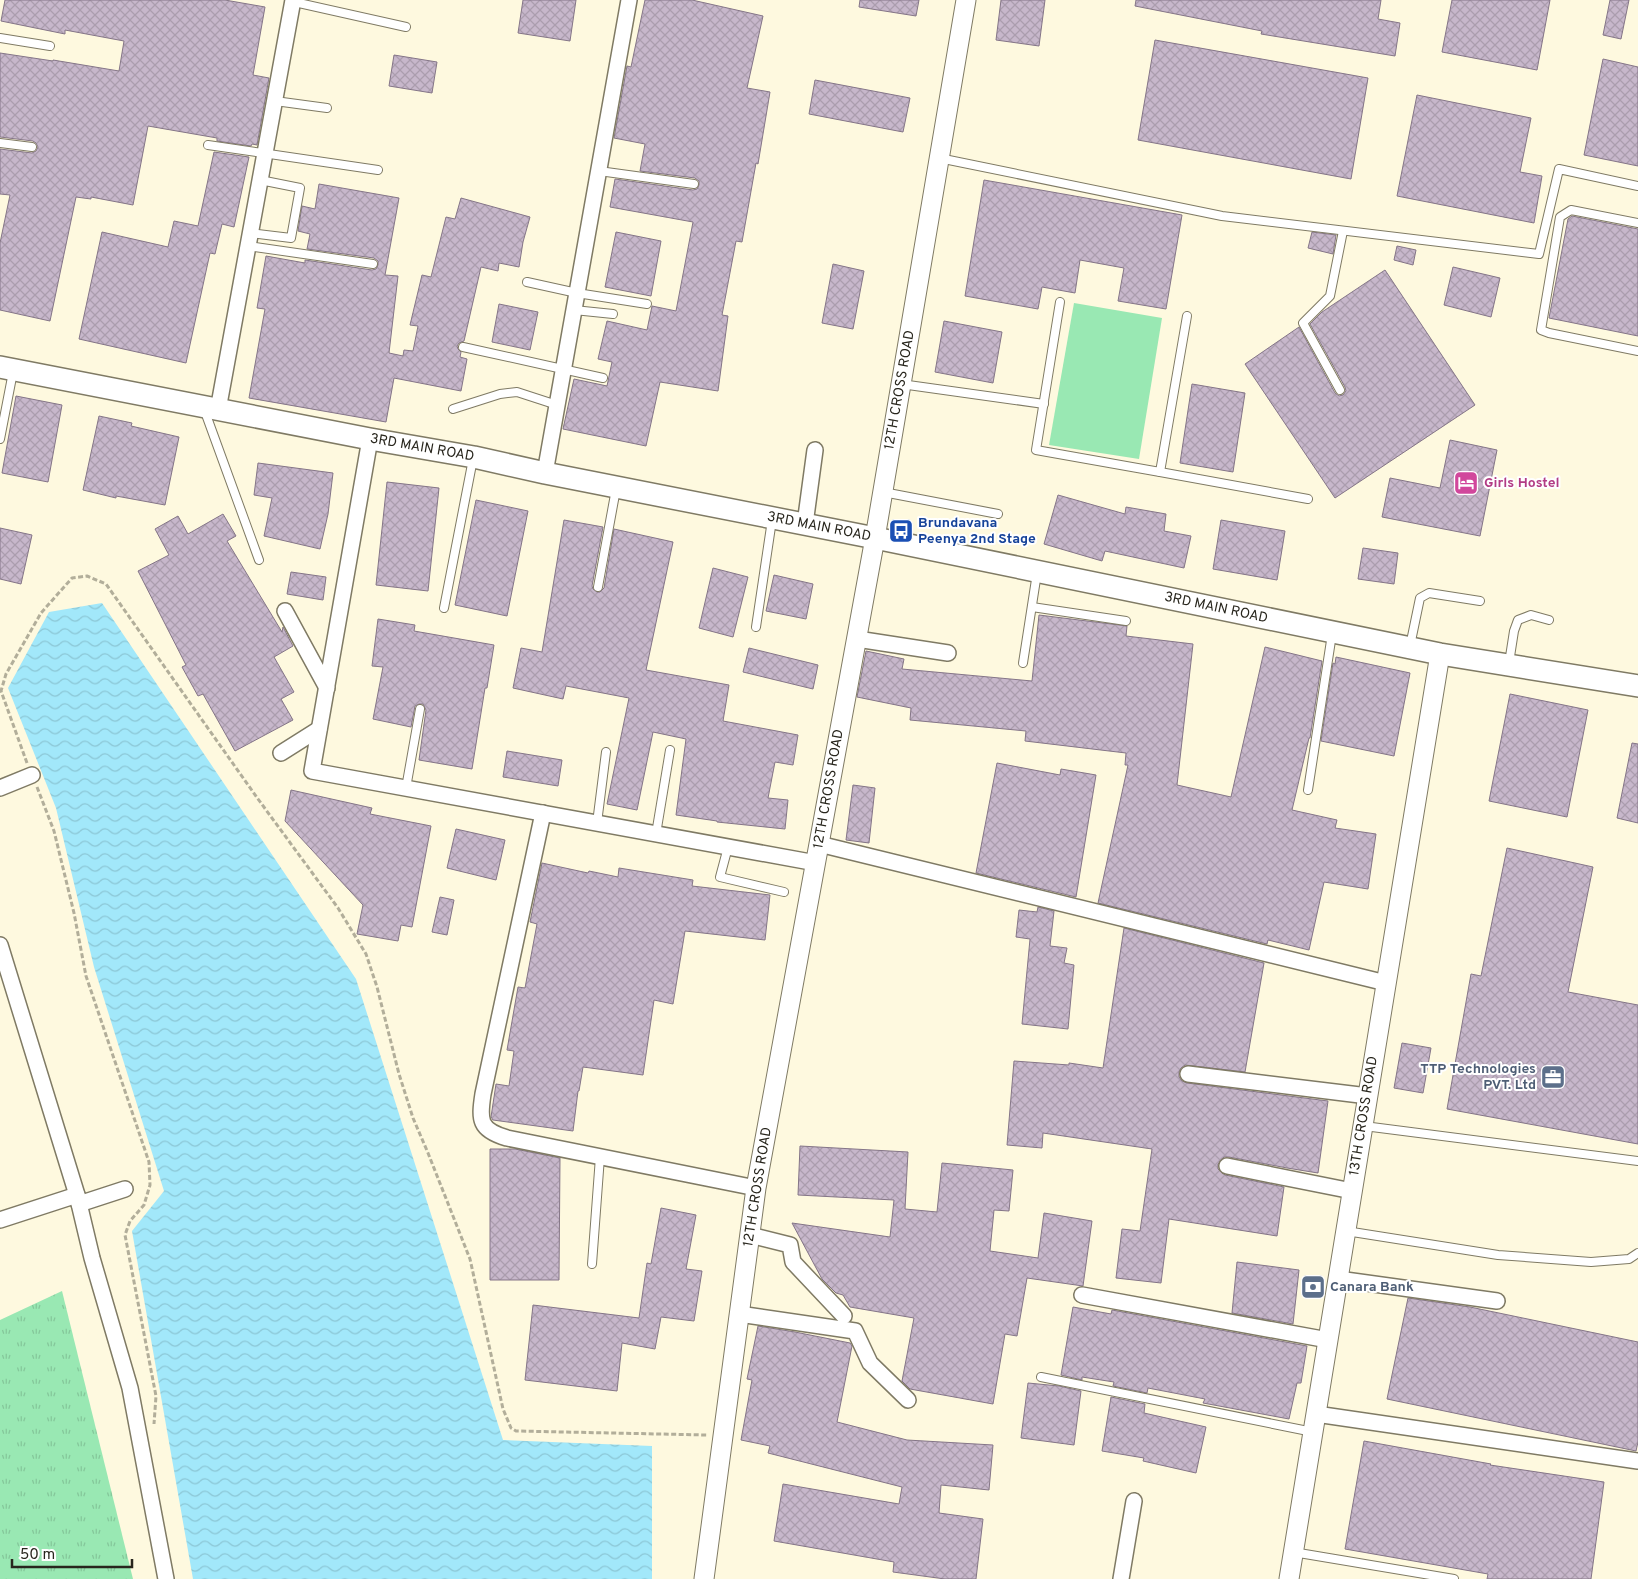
<svg xmlns="http://www.w3.org/2000/svg" width="1638" height="1579" font-family="Overpass,sans-serif">
	<defs>
		<pattern id="grass-tufts" width="24" height="20" patternUnits="userSpaceOnUse" patternTransform="scale(1.25)"><rect width="24" height="20" fill="#99e8b3"/><path d="M3 7l-1-3M5 7V3M7 7l1-3M15 17l-1-3M17 17v-4M19 17l1-3" fill="none" stroke="#84c79a"/></pattern>
		<pattern id="water-waves" width="16" height="10" patternUnits="userSpaceOnUse" patternTransform="scale(1.25)"><rect width="16" height="10" fill="#a2e8fa"/><path d="M0 5q4-4 8 0t8 0" fill="none" stroke="#8cc7d6"/></pattern>
		<pattern id="building-cross-hatch" width="8" height="8" patternUnits="userSpaceOnUse" patternTransform="scale(1.25)"><rect width="8" height="8" fill="#c7b7cb"/><path d="M0 0l8 8M0 8l8-8" fill="none" stroke="#ab9dae"/></pattern>
	</defs>
	<rect width="100%" height="100%" fill="#fef9df"/>
	<polygon fill="url(#grass-tufts)" points="62,1291 133,1579 0,1579 0,1320"/>
	<polygon fill="#99e8b3" points="1074,303 1162,318 1139,459 1049,445"/>
	<polygon fill="url(#water-waves)" points="102,603 356,979 503,1440 652,1446 652,1579 193,1579 132,1231 164,1191 94,967 56,808 8,688 49,612"/>
	<g fill="url(#building-cross-hatch)" stroke="#847587">
		<polygon points="5,0 225,0 265,7 253,75 269,78 257,145 252,144 251,146 217,141 217,138 148,126 133,205 91,197 91,199 76,197 50,321 0,310 0,243 10,195 0,194 0,149 32,153 36,151 38,147 36,143 33,141 0,137 0,53 53,61 53,60 119,71 124,41 65,30 65,34 1,21"/>
		<polygon points="523,0 576,0 570,41 518,33"/>
		<polygon points="645,0 692,0 763,16 747,88 770,92 758,164 756,163 742,242 736,241 722,315 728,316 718,391 660,382 646,446 563,429 574,379 607,386 612,362 598,359 607,321 647,330 652,306 676,311 693,222 610,207 615,179 693,190 697,189 699,185 699,181 695,178 640,171 645,144 614,138 627,66 631,67"/>
		<polygon points="860,0 919,0 916,16 859,7"/>
		<polygon points="1001,0 1045,0 1039,46 996,40"/>
		<polygon points="1136,0 1381,0 1378,19 1400,23 1395,56 1261,34 1262,31 1135,6"/>
		<polygon points="1452,0 1550,0 1537,70 1442,52"/>
		<polygon points="1610,0 1629,0 1621,39 1603,35"/>
		<polygon points="1155,40 1368,78 1351,179 1138,140"/>
		<polygon points="394,55 437,62 432,93 389,86"/>
		<polygon points="1603,59 1638,67 1638,166 1584,155"/>
		<polygon points="815,80 910,98 903,132 809,114"/>
		<polygon points="1417,95 1531,118 1520,172 1542,176 1534,223 1397,196"/>
		<polygon points="214,152 249,157 234,227 222,224 215,254 210,253 186,363 79,339 102,232 168,247 174,221 198,226"/>
		<polygon points="984,180 1182,215 1166,309 1118,301 1124,268 1080,260 1075,293 1042,287 1038,309 965,296"/>
		<polygon points="319,184 399,198 385,275 398,276 389,353 403,356 404,350 413,351 418,326 410,325 422,275 431,277 446,217 455,219 461,198 530,217 523,242 519,267 499,263 498,271 481,267 464,341 459,343 457,346 458,349 461,352 460,357 467,359 461,391 394,378 386,422 249,398 265,309 257,308 266,256 305,263 305,260 372,270 376,269 378,265 378,261 374,258 307,249 310,234 298,231 302,206 315,209"/>
		<polygon points="1572,216 1638,229 1638,336 1549,318 1568,219"/>
		<polygon points="616,232 661,241 651,296 605,287"/>
		<polygon points="1312,232 1336,235 1333,254 1308,248"/>
		<polygon points="1397,246 1416,250 1413,265 1394,260"/>
		<polygon points="833,264 864,271 853,329 822,323"/>
		<polygon points="1453,267 1500,278 1491,317 1444,305"/>
		<polygon points="1385,270 1475,405 1335,498 1245,364 1299,327 1335,393 1339,396 1343,395 1346,391 1345,387 1310,324 1322,312"/>
		<polygon points="499,304 538,312 530,350 492,342"/>
		<polygon points="944,321 1002,332 993,383 935,372"/>
		<polygon points="1192,384 1245,393 1233,472 1180,463"/>
		<polygon points="16,396 62,405 48,482 2,473"/>
		<polygon points="99,416 132,423 131,426 179,437 165,505 116,496 116,498 83,490"/>
		<polygon points="1450,440 1497,450 1480,536 1382,517 1390,478 1440,488"/>
		<polygon points="258,463 333,473 328,514 320,549 264,536 272,498 254,495"/>
		<polygon points="387,482 439,488 428,591 376,585"/>
		<polygon points="1058,495 1125,514 1126,507 1166,514 1164,531 1191,536 1184,568 1105,551 1102,561 1044,544"/>
		<polygon points="476,500 528,511 507,616 455,605"/>
		<polygon points="223,514 236,536 227,541 282,632 283,627 293,646 274,657 294,692 281,699 293,720 235,751 203,694 198,696 182,667 186,665 138,571 169,555 155,529 178,516 188,534"/>
		<polygon points="564,520 603,527 592,586 593,589 597,592 600,592 604,588 614,529 673,542 646,670 729,685 723,721 798,735 793,765 775,762 768,798 788,800 785,829 717,822 717,821 676,815 686,739 653,732 637,810 607,804 629,698 566,686 563,699 513,688 521,648 542,652"/>
		<polygon points="1221,520 1285,531 1277,580 1213,569"/>
		<polygon points="0,528 32,535 21,584 0,579"/>
		<polygon points="1363,548 1398,553 1394,584 1358,579"/>
		<polygon points="713,568 748,577 733,637 699,628"/>
		<polygon points="291,572 326,577 323,600 287,594"/>
		<polygon points="774,575 813,584 806,619 766,611"/>
		<polygon points="1039,615 1127,626 1126,636 1193,644 1177,785 1231,797 1265,647 1322,661 1310,738 1309,738 1292,810 1337,820 1335,828 1376,834 1368,889 1324,882 1309,950 1268,940 1267,944 1098,903 1128,765 1125,765 1126,753 1025,741 1026,731 910,720 911,708 857,697 866,651 904,659 902,669 1032,681"/>
		<polygon points="378,619 415,625 414,631 494,645 487,688 485,688 472,769 419,760 426,710 423,704 419,704 415,706 411,727 373,719 383,667 372,666"/>
		<polygon points="749,648 818,665 813,689 743,672"/>
		<polygon points="1336,657 1410,673 1394,756 1321,741 1333,663 1335,664"/>
		<polygon points="1510,694 1588,710 1567,817 1489,801"/>
		<polygon points="1632,743 1638,744 1638,823 1617,818"/>
		<polygon points="507,751 562,760 558,786 503,777"/>
		<polygon points="997,763 1060,775 1061,769 1096,775 1076,897 976,873"/>
		<polygon points="853,785 875,788 869,843 846,840"/>
		<polygon points="291,790 372,808 370,814 431,826 412,927 401,925 398,941 357,934 363,905 285,821"/>
		<polygon points="456,829 505,840 496,880 447,868"/>
		<polygon points="1507,848 1593,867 1568,992 1638,1005 1638,1144 1447,1109 1471,974 1481,976"/>
		<polygon points="542,863 588,873 589,871 618,877 619,868 693,880 692,886 770,895 765,940 685,931 673,1004 654,1000 643,1075 583,1067 579,1091 578,1091 573,1131 493,1120 491,1117 496,1084 509,1086 514,1051 507,1050 518,987 525,988 537,924 530,922"/>
		<polygon points="440,897 454,900 447,935 432,932"/>
		<polygon points="1038,907 1054,911 1050,946 1067,948 1064,963 1074,965 1068,1029 1022,1024 1030,939 1016,937 1019,910 1037,912"/>
		<polygon points="1124,928 1264,963 1245,1072 1185,1065 1181,1068 1179,1072 1179,1077 1182,1081 1187,1083 1328,1101 1318,1173 1287,1168 1229,1157 1224,1157 1218,1164 1218,1169 1225,1175 1284,1187 1277,1236 1169,1219 1161,1283 1116,1278 1122,1229 1140,1231 1152,1149 1043,1133 1042,1148 1007,1145 1014,1061 1069,1065 1069,1063 1103,1068"/>
		<polygon points="1402,1043 1431,1048 1423,1093 1394,1088"/>
		<polygon points="800,1146 908,1152 905,1209 937,1212 942,1163 1013,1170 1009,1211 994,1210 990,1251 1038,1258 1044,1213 1092,1221 1083,1286 1027,1278 1017,1336 1005,1334 993,1404 910,1389 902,1381 914,1318 850,1307 843,1295 836,1293 822,1279 792,1223 890,1237 894,1200 798,1195"/>
		<polygon points="490,1149 515,1149 560,1158 559,1280 490,1280"/>
		<polygon points="661,1208 696,1215 686,1269 702,1271 694,1321 661,1317 655,1349 622,1343 617,1391 525,1380 533,1305 639,1318 647,1263 651,1264"/>
		<polygon points="1237,1262 1299,1270 1293,1324 1232,1313"/>
		<polygon points="1408,1298 1470,1307 1638,1342 1638,1442 1636,1451 1387,1399"/>
		<polygon points="1073,1307 1111,1314 1112,1310 1307,1346 1301,1383 1297,1383 1289,1419 1203,1403 1205,1399 1148,1388 1147,1393 1113,1386 1114,1382 1082,1377 1082,1380 1061,1375"/>
		<polygon points="758,1326 795,1332 850,1343 852,1346 837,1422 907,1440 993,1445 989,1490 941,1485 939,1513 983,1519 976,1579 945,1579 893,1572 894,1562 774,1541 783,1484 899,1504 902,1487 768,1453 770,1446 741,1440 752,1380 747,1379"/>
		<polygon points="1028,1383 1059,1386 1081,1391 1074,1445 1021,1438"/>
		<polygon points="1111,1397 1145,1404 1144,1413 1206,1427 1196,1473 1143,1461 1144,1458 1102,1451"/>
		<polygon points="1364,1441 1491,1464 1490,1465 1604,1482 1591,1579 1487,1579 1488,1574 1345,1549"/>
	</g>
	<g fill="none" stroke-linecap="round" stroke-linejoin="round">
		<defs>
			<g id="service">
				<polyline points="290,1 406,27"/>
				<polyline points="0,38 50,46"/>
				<polyline points="275,101 327,108"/>
				<polyline points="0,143 32,147"/>
				<polyline points="208,145 378,170"/>
				<polyline points="939,158 1222,216 1539,254 1559,169 1638,186"/>
				<polyline points="599,171 694,184"/>
				<polyline points="1638,223 1571,210 1560,217 1541,330 1549,333 1638,351"/>
				<polyline points="250,233 291,238 300,188 260,180"/>
				<polyline points="248,246 373,264"/>
				<polyline points="527,282 577,293 647,304"/>
				<polyline points="1060,302 1036,450 1160,472 1187,316"/>
				<polyline points="574,310 613,314"/>
				<polyline points="463,347 603,378"/>
				<polyline points="901,384 1044,404"/>
				<polyline points="1340,390 1303,323 1330,296 1343,231"/>
				<polyline points="204,409 259,560"/>
				<polyline points="453,409 500,394 517,392 557,405"/>
				<polyline points="0,439 13,372"/>
				<polyline points="1160,472 1308,499"/>
				<polyline points="883,492 998,514"/>
				<polyline points="598,587 616,489"/>
				<polyline points="1032,607 1126,621"/>
				<polyline points="444,608 473,459"/>
				<polyline points="756,627 772,520"/>
				<polyline points="1410,646 1420,598 1429,593 1480,601"/>
				<polyline points="1023,663 1037,573"/>
				<polyline points="1509,663 1514,631 1518,620 1531,615 1549,620"/>
				<polyline points="406,788 420,709"/>
				<polyline points="1308,790 1332,634"/>
				<polyline points="597,823 606,752"/>
				<polyline points="656,834 670,750"/>
				<polyline points="728,847 720,877 784,892"/>
				<polyline points="1364,1126 1638,1161"/>
				<polyline points="1346,1231 1498,1255 1591,1262 1629,1259 1638,1253"/>
				<polyline points="592,1264 600,1157"/>
				<polyline points="1041,1377 1313,1432"/>
				<polyline points="1293,1552 1454,1579"/>
			</g>
			<g id="minor">
				<polyline points="218,410 293,0"/>
				<polyline points="370,439 312,771 816,863"/>
				<polyline points="545,473 629,0"/>
				<polyline points="805,524 815,450"/>
				<polyline points="285,611 327,688"/>
				<polyline points="857,639 948,653"/>
				<polyline points="281,753 319,729"/>
				<polyline points="0,788 32,775"/>
				<path d="M543,813L483,1094C479,1120 479,1130 507,1138L756,1188"/>
				<polyline points="819,844 1386,983"/>
				<polyline points="0,945 77,1195 92,1258 130,1388 166,1579"/>
				<polyline points="1188,1074 1368,1096"/>
				<polyline points="1227,1166 1352,1191"/>
				<polyline points="79,1204 125,1189"/>
				<polyline points="0,1220 77,1195"/>
				<polyline points="750,1235 790,1245 793,1262 844,1316"/>
				<polyline points="1338,1279 1497,1301"/>
				<polyline points="1082,1295 1328,1340"/>
				<polyline points="739,1314 855,1331 870,1363 908,1400"/>
				<polyline points="1316,1414 1638,1461"/>
				<polyline points="1121,1579 1134,1501"/>
			</g>
			<g id="tertiary">
				<polyline points="704,1579 756,1188 875,538 966,0"/>
				<polyline points="1289,1579 1440,654"/>
			</g>
			<polyline id="secondary" points="0,367 370,439 474,457 545,473 875,538 1440,654 1638,686"/>
		</defs>
		<use href="#service" stroke="#7f7a64" stroke-width="10"/>
		<use href="#minor" stroke="#7f7a64" stroke-width="18"/>
		<use href="#tertiary" stroke="#7f7a64" stroke-width="21"/>
		<use href="#secondary" stroke="#7f7a64" stroke-width="24"/>
		<g stroke="#b2ae9a" stroke-width="3" stroke-dasharray="5 2.5" stroke-linecap="butt">
			<polyline points="27,763 1,691 6,674 41,613 72,578 87,576 106,584 258,799 338,908 366,954 377,987 399,1074 413,1118 428,1153 470,1259 503,1409 511,1428 516,1431 707,1435"/>
			<polyline points="37,787 54,831 74,913 86,976 149,1162 150,1185 144,1205 130,1221 125,1235 156,1396 154,1424"/>
		</g>
		<use href="#service" stroke="#fff" stroke-width="8"/>
		<use href="#minor" stroke="#fff" stroke-width="15"/>
		<use href="#tertiary" stroke="#fff" stroke-width="19"/>
		<use href="#secondary" stroke="#fff" stroke-width="21"/>
	</g>
	<defs>
		<symbol id="hotel-square" viewBox="-11 -11 22 22"><rect x="-9" y="-9" width="18" height="18" rx="4" fill="#d1479c" stroke="#fff"/><path d="M-6-4.5h1.5V1H6V5H4.5V3h-9V5H-6ZM-4 0a1.8 1.8 0 1 1 3.6 0ZM.5 0V-2.5h3Q6-2.5 6 0Z" fill="#fff"/></symbol>
		<symbol id="bus-square" viewBox="-11 -11 22 22"><rect x="-9" y="-9" width="18" height="18" rx="4" fill="#1a4fb4" stroke="#fff"/><path d="M-5-6H5V4H4V6H2V4H-2V6H-4V4H-5ZM-3.5-4V0h7V-4ZM-3.5 1.2v1.5H-2V1.2ZM2 1.2v1.5H3.5V1.2Z" fill="#fff"/></symbol>
		<symbol id="office-square" viewBox="-11 -11 22 22"><rect x="-9" y="-9" width="18" height="18" rx="4" fill="#5c6f8a" stroke="#fff"/><path d="M-6-3h4V-5.5h4V-3h4V5H-6ZM-1-4.5V-3h2v-1.5ZM-6 0V1H6V0Z" fill="#fff"/></symbol>
		<symbol id="bank-square" viewBox="-11 -11 22 22"><rect x="-9" y="-9" width="18" height="18" rx="4" fill="#5c6f8a" stroke="#fff"/><path d="M-6-4H6V4H-6ZM0-2.3a2.3 2.3 0 1 0 0 4.6a2.3 2.3 0 1 0 0-4.6Z" fill="#fff"/></symbol>
	</defs>
	<g fill-rule="evenodd">
		<use href="#hotel-square" x="1452" y="469" width="28" height="28"/>
		<use href="#bus-square" x="887" y="517" width="28" height="28"/>
		<use href="#office-square" x="1539" y="1063" width="28" height="28"/>
		<use href="#bank-square" x="1299" y="1273" width="28" height="28"/>
	</g>
	<g text-anchor="middle" dominant-baseline="central" stroke-width="4" stroke-linejoin="round" paint-order="stroke">
		<g font-size="14" fill="#28261d" stroke="#fff">
			<text transform="translate(900 390) rotate(-80)">12TH CROSS ROAD</text>
			<text transform="translate(422 448) rotate(10)">3RD MAIN ROAD</text>
			<text transform="translate(819 527) rotate(11)">3RD MAIN ROAD</text>
			<text transform="translate(1216 608) rotate(12)">3RD MAIN ROAD</text>
			<text transform="translate(829 789) rotate(-80)">12TH CROSS ROAD</text>
			<text transform="translate(1364 1116) rotate(-81)">13TH CROSS ROAD</text>
			<text transform="translate(758 1187) rotate(-81)">12TH CROSS ROAD</text>
		</g>
		<g font-size="14" font-weight="bold" fill="#b23c85" stroke="#fff" text-anchor="start">
			<text x="1484" y="483">Girls Hostel</text>
		</g>
		<g font-size="14" font-weight="bold" fill="#164399" stroke="#fff" text-anchor="start">
			<text x="918" y="523">Brundavana<tspan x="918" dy="16">Peenya 2nd Stage</tspan></text>
		</g>
		<g font-size="14" font-weight="bold" fill="#4e5e75" stroke="#fff" text-anchor="end">
			<text x="1536" y="1069">TTP Technologies<tspan x="1536" dy="16">PVT. Ltd</tspan></text>
			<text x="1330" y="1287" text-anchor="start">Canara Bank</text>
		</g>
	</g>
	<path d="M12 1559v8h120v-8" fill="none" stroke="#28261d" stroke-width="2.5"/>
	<text x="20" y="1559" font-size="15" fill="#28261d" stroke="#ffffff" stroke-width="4" paint-order="stroke">50 m</text>
</svg>
